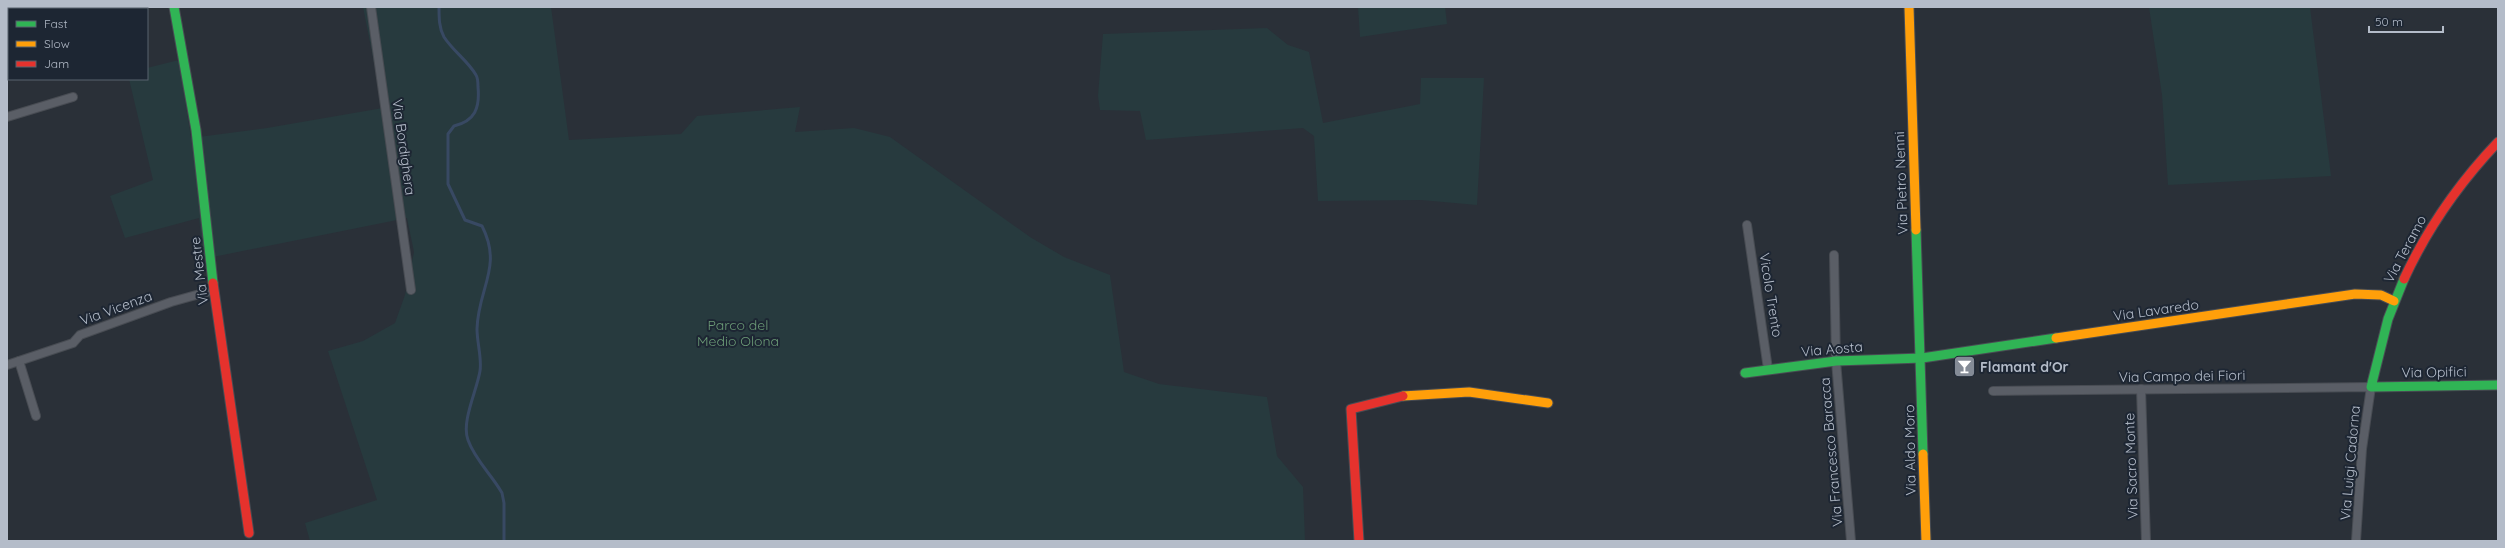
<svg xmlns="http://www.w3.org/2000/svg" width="2505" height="548" font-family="Quicksand,sans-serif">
	<rect width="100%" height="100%" fill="#2a3038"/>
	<g fill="#273a3e">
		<polygon points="363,7 551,7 569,140 681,134 697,116 800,107 795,132 854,128 890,137 1030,237 1064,257 1110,275 1124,372 1159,384 1267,397 1277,456 1303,487 1305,541 310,541 305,523 377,500 328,351 363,341 395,323 405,295 414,252 407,218 203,259 199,218 125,238 110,196 153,180 129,79 147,79 147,68 179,60 191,138 267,128 383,108"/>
		<polygon points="1358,7 1445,7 1447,24 1360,37"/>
		<polygon points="2149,7 2310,7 2331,176 2168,185 2162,95"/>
		<polygon points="1267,28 1288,45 1309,52 1323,123 1420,104 1421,78 1484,78 1477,205 1421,200 1318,201 1314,136 1303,128 1146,140 1140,111 1100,110 1098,96 1103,34"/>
	</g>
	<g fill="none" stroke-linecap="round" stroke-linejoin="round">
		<path stroke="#384963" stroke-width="3" d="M439,7C439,18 439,28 444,37C453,51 468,61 476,75C478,78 478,83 478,87C480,108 475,121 454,126L448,134V184L465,220L482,226C503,267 478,288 477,329C477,343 482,358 480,371C477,390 461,422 468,440C475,460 492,475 502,493L504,503V541"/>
		<defs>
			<g id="street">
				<polyline points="85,7 85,9"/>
				<polyline points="371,7 411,290"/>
				<polyline points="7,117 73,97"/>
				<polyline points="1747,225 1768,369"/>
				<polyline points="1834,255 1836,361 1851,541"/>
				<polyline points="19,361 36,416"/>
				<polyline points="7,365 73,343 80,335 171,302 214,290"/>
				<polyline points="2141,389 2146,541"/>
				<polyline points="1993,391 2371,387 2362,449 2356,541"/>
			</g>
			<g id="fast">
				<polyline points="174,7 196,130 213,283"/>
				<polyline points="1916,230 1923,454"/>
				<polyline points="2404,279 2388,319 2371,387 2498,385"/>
				<polyline points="1745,373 1836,361 1922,358 2056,338"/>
			</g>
			<g id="slow">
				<polyline points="1909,7 1916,230"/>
				<polyline points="2056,338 2355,294 2381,295 2394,301"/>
				<polyline points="1403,396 1469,392 1548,403"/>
				<polyline points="1923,454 1926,541"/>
			</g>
			<g id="jam">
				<path d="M2404,279C2428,227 2459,183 2498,142"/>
				<polyline points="213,283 249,533"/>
				<polyline points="1359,541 1351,409 1403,396"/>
			</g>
		</defs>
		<use href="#street" stroke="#484c53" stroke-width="10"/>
		<use href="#fast" stroke="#484c53" stroke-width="11"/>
		<use href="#slow" stroke="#484c53" stroke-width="11"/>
		<use href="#jam" stroke="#484c53" stroke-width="11"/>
		<use href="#street" stroke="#5a5e66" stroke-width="8"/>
		<use href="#fast" stroke="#30b455" stroke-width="9"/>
		<use href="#slow" stroke="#ff9f0a" stroke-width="9"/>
		<use href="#jam" stroke="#e5322d" stroke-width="9"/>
	</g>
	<defs>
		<symbol id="bar-square" viewBox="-11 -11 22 22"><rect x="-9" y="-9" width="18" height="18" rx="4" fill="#848b96" stroke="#1d2633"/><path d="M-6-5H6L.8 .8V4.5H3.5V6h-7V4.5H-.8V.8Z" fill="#fff"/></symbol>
	</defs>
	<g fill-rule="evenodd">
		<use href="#bar-square" x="1952" y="354" width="25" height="25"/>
	</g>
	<g text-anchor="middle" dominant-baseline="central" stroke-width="4" stroke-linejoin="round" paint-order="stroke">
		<g font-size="14" fill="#b4bcc9" stroke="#1d2633">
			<text transform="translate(404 147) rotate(82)">Via Bordighera</text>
			<text transform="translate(1901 183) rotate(-92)">Via Pietro Nenni</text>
			<text transform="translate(2405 249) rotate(-62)">Via Teramo</text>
			<text transform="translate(199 271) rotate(-97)">Via Mestre</text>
			<text transform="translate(1771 295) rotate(81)">Vicolo Trento</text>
			<text transform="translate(116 308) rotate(-20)">Via Vicenza</text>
			<text transform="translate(2156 310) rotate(-8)">Via Lavaredo</text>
			<text transform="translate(1832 349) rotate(-5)">Via Aosta</text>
			<text transform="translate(2434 372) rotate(-1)">Via Opifici</text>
			<text transform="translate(2182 376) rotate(-1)">Via Campo dei Fiori</text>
			<text transform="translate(1910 450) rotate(-91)">Via Aldo Moro</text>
			<text transform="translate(1831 452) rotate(-95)">Via Francesco Baracca</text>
			<text transform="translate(2350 463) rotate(-85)">Via Luigi Cadorna</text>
			<text transform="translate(2131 466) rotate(-92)">Via Sacro Monte</text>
		</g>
		<g font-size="14" fill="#6b9a76" stroke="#1d2633">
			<text x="738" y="325">Parco del<tspan x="738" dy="16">Medio Olona</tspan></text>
		</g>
		<g font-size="14" font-weight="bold" fill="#b4bcc9" stroke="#1d2633" text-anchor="start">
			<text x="1980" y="367">Flamant d'Or</text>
		</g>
	</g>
	<rect width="2505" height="548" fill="none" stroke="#b4bcc9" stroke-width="16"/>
	<rect x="8" y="8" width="140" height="72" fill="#1d2633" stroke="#59626f"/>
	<rect x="16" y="21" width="20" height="6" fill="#30b455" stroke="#59626f"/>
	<text x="44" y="28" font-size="12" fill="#b4bcc9">Fast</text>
	<rect x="16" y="41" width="20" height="6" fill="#ff9f0a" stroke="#59626f"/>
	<text x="44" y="48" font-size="12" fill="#b4bcc9">Slow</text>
	<rect x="16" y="61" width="20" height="6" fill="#e5322d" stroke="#59626f"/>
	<text x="44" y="68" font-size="12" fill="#b4bcc9">Jam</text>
	<path d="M2369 26v6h74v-6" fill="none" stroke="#b4bcc9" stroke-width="2"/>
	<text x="2375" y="26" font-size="12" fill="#b4bcc9" stroke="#1d2633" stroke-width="3" paint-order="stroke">50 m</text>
</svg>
